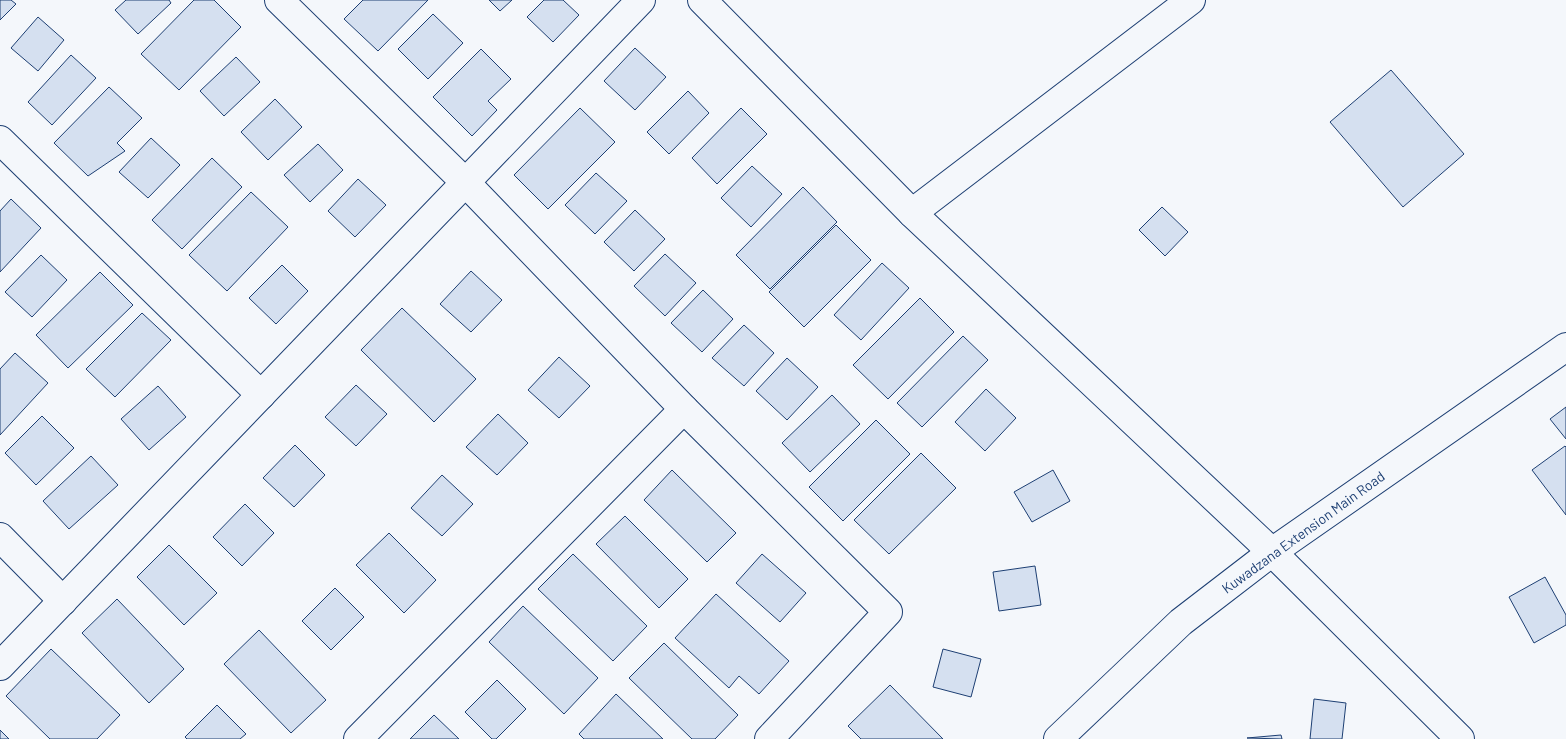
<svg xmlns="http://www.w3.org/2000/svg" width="1566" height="739" font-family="Barlow,sans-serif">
	<rect width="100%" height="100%" fill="#f4f7fb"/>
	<g fill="#d5e0f0" stroke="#1d3f73">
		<polygon points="0,0 11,0 16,4 0,20"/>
		<polygon points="126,0 169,0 171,3 138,34 115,10"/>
		<polygon points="194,0 214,0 241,27 179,90 141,54"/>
		<polygon points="363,0 428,0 378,51 344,19"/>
		<polygon points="489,0 512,0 500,11"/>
		<polygon points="544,0 563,0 579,15 553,42 527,17"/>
		<polygon points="433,14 463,43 428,79 398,49"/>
		<polygon points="38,17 64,40 38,71 11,48"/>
		<polygon points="635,48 666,77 635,110 604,81"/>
		<polygon points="481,49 511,79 488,101 497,110 472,136 433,97"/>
		<polygon points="71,55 96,78 52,125 28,102"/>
		<polygon points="236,57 260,82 224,116 200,91"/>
		<polygon points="1391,70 1464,154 1403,207 1330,122"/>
		<polygon points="109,87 142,118 117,143 125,151 88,176 54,143"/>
		<polygon points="688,91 709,113 669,154 647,132"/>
		<polygon points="275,99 302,127 268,160 241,132"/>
		<polygon points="580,108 615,142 548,209 514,175"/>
		<polygon points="741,108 767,134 717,184 692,158"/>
		<polygon points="151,138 180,165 148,198 119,172"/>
		<polygon points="318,144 343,170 310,202 284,175"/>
		<polygon points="212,158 242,187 182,249 152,220"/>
		<polygon points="752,166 782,194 751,227 721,198"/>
		<polygon points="596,173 627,201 595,234 565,205"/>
		<polygon points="358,179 386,205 355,237 328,211"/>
		<polygon points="803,187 837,222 770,289 736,255"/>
		<polygon points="251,192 288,227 227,291 189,255"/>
		<polygon points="11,199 41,228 0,272 0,211"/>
		<polygon points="1162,207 1188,232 1165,256 1139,230"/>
		<polygon points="635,210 665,239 634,271 604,242"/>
		<polygon points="836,225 871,260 804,327 769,292"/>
		<polygon points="665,254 696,283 665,316 634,286"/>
		<polygon points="41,255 67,280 32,317 5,292"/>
		<polygon points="882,263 909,288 861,340 834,315"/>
		<polygon points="282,265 308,291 276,324 249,298"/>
		<polygon points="471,271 502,300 471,332 440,304"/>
		<polygon points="100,272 133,305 68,368 36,335"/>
		<polygon points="703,290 733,319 702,352 671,323"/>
		<polygon points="920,298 954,332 888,399 853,365"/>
		<polygon points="402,308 476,379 434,422 361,350"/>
		<polygon points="142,313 171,340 115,397 86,369"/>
		<polygon points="744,325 774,353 744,386 712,358"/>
		<polygon points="963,336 988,360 922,427 897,403"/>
		<polygon points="15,353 48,383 0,435 0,369"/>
		<polygon points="559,357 590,386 559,418 528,390"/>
		<polygon points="787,358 818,387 787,420 756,391"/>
		<polygon points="356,385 387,414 356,446 325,417"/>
		<polygon points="158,386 186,417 149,450 121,419"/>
		<polygon points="986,389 1016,418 985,451 955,422"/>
		<polygon points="832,395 860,424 810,472 782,443"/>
		<polygon points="1566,407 1566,439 1550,419"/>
		<polygon points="498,414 528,443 497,475 466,447"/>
		<polygon points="42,416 74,448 36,485 5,453"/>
		<polygon points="876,420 910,454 843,521 809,487"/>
		<polygon points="295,445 325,475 294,507 263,478"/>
		<polygon points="1565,446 1566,447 1566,515 1532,470"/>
		<polygon points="921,453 956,488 889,554 854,520"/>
		<polygon points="91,456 118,485 69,529 43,501"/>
		<polygon points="672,470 736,533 707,562 644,500"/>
		<polygon points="1053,470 1070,501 1032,522 1014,492"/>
		<polygon points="442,475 473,504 442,536 411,508"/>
		<polygon points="245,504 274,533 242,566 213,537"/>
		<polygon points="625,516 688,579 659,608 596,544"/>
		<polygon points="389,533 436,580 404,613 356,565"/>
		<polygon points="169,545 217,593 184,625 137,577"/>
		<polygon points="573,554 647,626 613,661 538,589"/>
		<polygon points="762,554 806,593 780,622 736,583"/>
		<polygon points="1035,566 1041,605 999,611 993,572"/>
		<polygon points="1545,577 1566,615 1566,625 1534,643 1509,597"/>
		<polygon points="335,588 364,617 331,650 302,621"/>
		<polygon points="716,594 789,661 759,694 739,676 729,688 675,638"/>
		<polygon points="117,599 184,669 149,703 82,633"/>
		<polygon points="523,606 598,678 564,714 489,642"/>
		<polygon points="259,630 326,700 291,733 224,664"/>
		<polygon points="664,643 738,715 715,739 692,739 629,678"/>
		<polygon points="51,649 120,715 97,739 50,739 6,696"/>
		<polygon points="943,649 981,659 971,697 933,687"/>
		<polygon points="497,680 526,709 496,739 492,739 465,712"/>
		<polygon points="890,685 943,739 861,739 848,726"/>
		<polygon points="616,694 663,739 584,739 579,734"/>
		<polygon points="1314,699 1346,703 1342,739 1310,739"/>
		<polygon points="217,705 246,734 240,739 187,739 185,737"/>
		<polygon points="434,715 459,739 410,739"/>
		<polygon points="0,730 9,739 0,739"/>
		<polygon points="1281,735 1282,739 1247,738"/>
	</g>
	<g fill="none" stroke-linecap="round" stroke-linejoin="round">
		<defs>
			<g id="minor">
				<polyline points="279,0 465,182 684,409 888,612 769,739"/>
				<polyline points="702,0 912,213 1272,552 1460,739"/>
				<polyline points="0,140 261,395"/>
				<polyline points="912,213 1191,0"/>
				<polyline points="0,537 63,601"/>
				<polyline points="0,666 641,0"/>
				<polyline points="358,739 684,409"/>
			</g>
			<polyline id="tertiary" points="1058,739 1181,622 1272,552 1566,347"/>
		</defs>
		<use href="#minor" stroke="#1d3f73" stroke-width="30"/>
		<use href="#tertiary" stroke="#1d3f73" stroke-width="30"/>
		<use href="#minor" stroke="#f4f7fb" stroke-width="28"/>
		<use href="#tertiary" stroke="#f4f7fb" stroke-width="28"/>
	</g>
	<g text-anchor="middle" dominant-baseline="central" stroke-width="4" stroke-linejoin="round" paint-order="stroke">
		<g font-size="14" fill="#1d3f73" stroke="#f4f7fb">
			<text transform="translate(1303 532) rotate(-36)">Kuwadzana Extension Main Road</text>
		</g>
	</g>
</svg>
